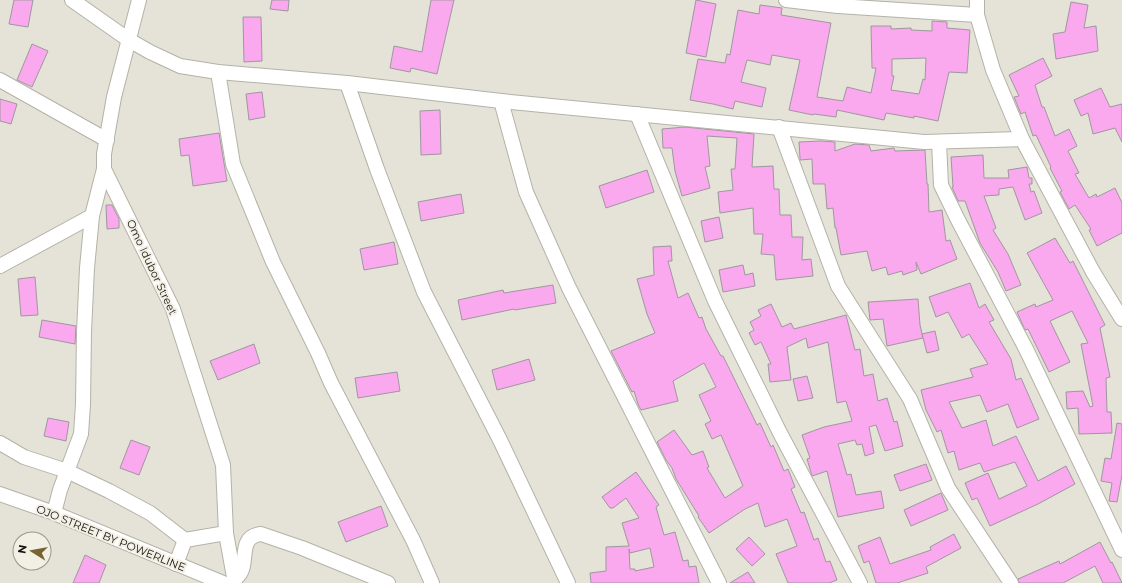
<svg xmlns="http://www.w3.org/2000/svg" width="1122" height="583" font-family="Montserrat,sans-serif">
	<rect width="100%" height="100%" fill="#e5e2d8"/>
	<g fill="#faa9ee" stroke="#9f979e" fill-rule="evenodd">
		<polygon points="14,0 33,0 28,27 9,24"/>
		<polygon points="272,0 289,0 288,11 270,9"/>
		<polygon points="431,0 454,0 437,74 411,68 410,72 390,68 394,46 422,52"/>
		<polygon points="696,0 716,4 706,57 686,53"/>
		<polygon points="1071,2 1088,5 1084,28 1096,26 1098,51 1056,59 1053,34 1065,32"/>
		<path d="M760,5L782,8L781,15L831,23L817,97L843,101L847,87L871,93L876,68H872L871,26H891V29L911,28V30L932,31V21L947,22V28L970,30L967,73L949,72L938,121L914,116V118L886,113L884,120L837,110L836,117L814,114L813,115L789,110L800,60L772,55L770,65L747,60L741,82L766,88L762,107L735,101L733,109L713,104L690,100L698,59L725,63L727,54L730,55L738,10L759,14ZM926,58L925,80L923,79L919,94L891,90L894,76H892V59Z"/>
		<polygon points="243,17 261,17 262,61 244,62"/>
		<polygon points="32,44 48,51 32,87 17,80"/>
		<polygon points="1043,58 1052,76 1035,85 1042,107 1044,107 1055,136 1069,129 1077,146 1068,151 1079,173 1075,174 1089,198 1096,194 1097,197 1115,188 1122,203 1122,233 1097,246 1089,230 1091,229 1075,205 1069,209 1060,192 1062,191 1050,168 1051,167 1036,135 1033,136 1025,112 1021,114 1014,97 1019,96 1009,75"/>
		<polygon points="1101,88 1110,107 1122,104 1122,142 1115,128 1093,134 1088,113 1081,116 1074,100"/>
		<polygon points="262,92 265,117 249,120 246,94"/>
		<polygon points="0,99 17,104 11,124 0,121"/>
		<polygon points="440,110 441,154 421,155 420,111"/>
		<polygon points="685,127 754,134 752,167 773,166 774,189 779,189 780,215 791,215 792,237 803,237 802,260 811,259 813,276 776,280 774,255 761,254 763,234 754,234 753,208 720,213 718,192 733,190 731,169 735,169 737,138 707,136 710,166 705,167 710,188 682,196 675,171 672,148 663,148 662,129"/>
		<polygon points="219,133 227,181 193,186 189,155 181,156 179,139"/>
		<polygon points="821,141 835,142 835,151 855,144 869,145 871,151 894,148 895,151 925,150 927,184 928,184 929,212 942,210 946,241 950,240 957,259 921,274 916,262 917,270 903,275 902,271 888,275 886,267 872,271 867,251 841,255 836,228 835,228 833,208 827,209 825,184 813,184 812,159 800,160 800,158 799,142"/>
		<polygon points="983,155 984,178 1009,178 1008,170 1027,167 1029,178 1032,178 1032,184 1029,184 1031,192 1034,191 1042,213 1025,220 1013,187 999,189 999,195 984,196 996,228 993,230 1008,254 1021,285 1006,291 998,272 980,243 965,201 958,201 952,187 953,187 951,157"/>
		<polygon points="647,170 654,192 606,208 599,186"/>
		<polygon points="461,194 464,213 421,221 418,202"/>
		<polygon points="106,205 112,205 119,219 119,228 107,229"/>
		<polygon points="719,217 723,238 705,242 701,221"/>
		<polygon points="1055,238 1070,263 1073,261 1105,325 1100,328 1110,377 1106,378 1107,412 1111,412 1112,433 1079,434 1078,408 1067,409 1066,392 1083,391 1090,407 1093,406 1081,344 1088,343 1072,311 1050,321 1070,362 1049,372 1028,329 1025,330 1017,312 1035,304 1036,307 1053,300 1027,253"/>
		<polygon points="394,242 398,264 364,270 360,249"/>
		<polygon points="671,246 672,261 668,261 678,298 688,293 699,318 702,317 706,329 721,356 723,356 757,425 760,423 771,447 773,445 784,471 788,469 795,487 791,489 801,513 804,512 814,540 818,538 826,562 830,561 837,580 829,583 788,583 776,554 797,546 787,519 765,527 758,503 745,509 709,533 698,517 699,516 676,479 672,468 666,460 657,442 674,430 692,455 703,451 709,467 707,468 725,498 743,486 721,435 712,439 705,424 711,421 699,395 716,387 704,363 673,381 678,401 641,410 638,404 634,391 632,392 611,351 655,333 647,314 637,279 654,275 653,247"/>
		<polygon points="743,265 745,275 753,273 755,286 723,292 719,270"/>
		<polygon points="35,277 38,315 21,316 18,279"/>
		<polygon points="970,283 979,308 985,304 994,320 989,322 1011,359 1016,380 1021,378 1039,419 1017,428 1008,404 987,412 980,395 949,402 962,428 986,420 993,446 1016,436 1038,481 1066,466 1075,484 1038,504 990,526 977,498 972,500 965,483 988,473 999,499 1027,486 1015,462 984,472 980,463 959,470 954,451 948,453 941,430 937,432 926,410 921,390 973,377 970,369 988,364 969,334 962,338 948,312 936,317 929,297"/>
		<polygon points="553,285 556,303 515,310 514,309 462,320 458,300 503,290 504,293"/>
		<polygon points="918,299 920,325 923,338 887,346 883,319 870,320 868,302"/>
		<polygon points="771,304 782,327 791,323 794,329 846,315 855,350 860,349 864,376 873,374 878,401 887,398 894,422 897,421 903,446 885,451 876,425 869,427 874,453 865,456 862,444 857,445 855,440 838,444 847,475 851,474 856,495 881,491 884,508 838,517 827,471 812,476 807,459 810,458 802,435 824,427 852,421 846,401 837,403 828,342 808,348 806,338 787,347 791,380 770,382 768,364 771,364 761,342 755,345 749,333 754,330 750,322 761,316 758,310"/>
		<polygon points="42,320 76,326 75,344 39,337"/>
		<polygon points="935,331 939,350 927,353 922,334"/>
		<polygon points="254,344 260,363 218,380 210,361"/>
		<polygon points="529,359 535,380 497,390 492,370"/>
		<polygon points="397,372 400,391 358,398 355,378"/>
		<polygon points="807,376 813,398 798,401 793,379"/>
		<polygon points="48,418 69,422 66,441 44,436"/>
		<polygon points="1117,423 1122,424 1122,475 1117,502 1109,501 1112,483 1101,481 1105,458 1111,459"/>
		<polygon points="131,440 150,447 139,475 120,468"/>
		<polygon points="926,464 932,480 900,491 894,475"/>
		<path d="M636,472L659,505L656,507L664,535L675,532L683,561L688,560L689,567L696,566L699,583H591L590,573L606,571V547L629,546L622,523L639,518L626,498L613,508H610L602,497ZM650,548L654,567L635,571V569H630L629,549L630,553Z"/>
		<polygon points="941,493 948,510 911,526 904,510"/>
		<polygon points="381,506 388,526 346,542 338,522"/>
		<polygon points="954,534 961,548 926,567 928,573 897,583 876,583 869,561 864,563 858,546 880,537 890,564 931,550 930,547"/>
		<polygon points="749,537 765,554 752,566 736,549"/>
		<polygon points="1100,542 1111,563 1112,562 1122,583 1103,583 1095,566 1063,583 1019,583 1018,579 1059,561 1060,564"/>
		<polygon points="85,555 106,565 99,583 73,583"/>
		<polygon points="748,572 755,583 730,583"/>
	</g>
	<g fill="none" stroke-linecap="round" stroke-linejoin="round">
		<defs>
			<g id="minor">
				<polyline points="72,0 129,40 150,52 180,66 218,72 347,83 501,101 924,142 1022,139"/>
				<polyline points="139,0 114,97 104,154 104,169 173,309 223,465 226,533 235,583"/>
				<polyline points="786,0 838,6 977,15"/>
				<polyline points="977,0 977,15 993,70 1022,139 1093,272 1122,319"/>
				<polyline points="218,72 233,164 273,262 318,353 331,383 413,540 432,583"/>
				<polyline points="0,80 107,140"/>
				<polyline points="347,83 377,169 424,292 500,440 568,583"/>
				<polyline points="501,101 526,192 569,288 719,583"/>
				<polyline points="637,114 715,301 780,433 860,583"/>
				<polyline points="779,127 838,286 910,399 948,488 1011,583"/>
				<polyline points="939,142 941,185 958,220 1026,349 1122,550"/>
				<polyline points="0,266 92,216"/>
				<polyline points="0,443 24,457 67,471 109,491 150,513 185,540 226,533"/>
				<polyline points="0,494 54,513 223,583"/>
				<polyline points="54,513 60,490 81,434 83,404 84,332 87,268 92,216 104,169"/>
				<polyline points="176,564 185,540"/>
				<path d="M234,579C253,569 234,537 261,534L302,548L388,583"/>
			</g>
		</defs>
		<use href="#minor" stroke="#b4b2a8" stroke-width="16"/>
		<use href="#minor" stroke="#fff" stroke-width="14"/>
	</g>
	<g text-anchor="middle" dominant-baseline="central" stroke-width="4" stroke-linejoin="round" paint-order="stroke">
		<g font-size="11" fill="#151410" stroke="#f2f0e5">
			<text transform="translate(152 267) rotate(65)">Omo Idubor Street</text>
			<text transform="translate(111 538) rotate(22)">OJO STREET BY POWERLINE</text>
		</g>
	</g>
	<g transform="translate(32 551) rotate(281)"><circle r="19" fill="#f2f0e5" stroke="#9a9890"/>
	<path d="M0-3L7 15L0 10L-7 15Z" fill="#776432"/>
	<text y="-6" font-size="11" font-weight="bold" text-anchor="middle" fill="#151410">N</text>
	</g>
</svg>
